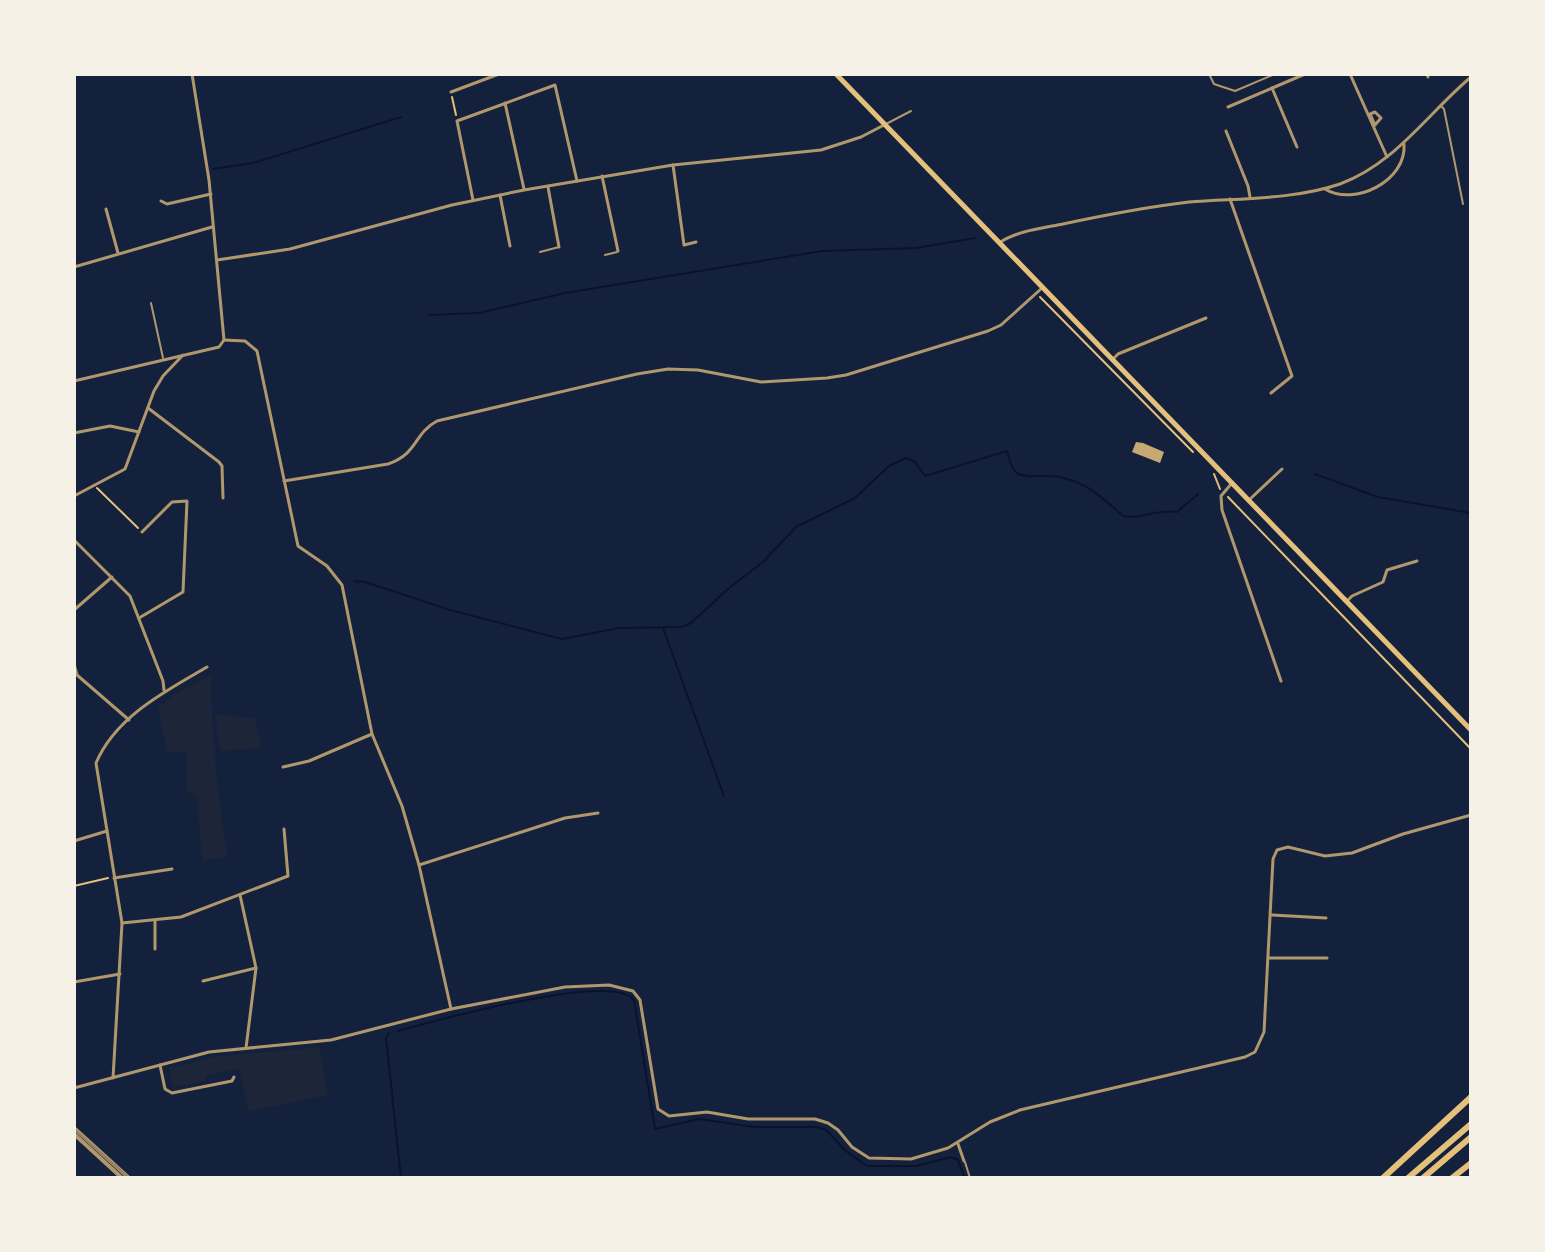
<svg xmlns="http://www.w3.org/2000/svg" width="1545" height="1252" font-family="'Nunito Sans',sans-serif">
	<rect width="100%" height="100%" fill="#14213d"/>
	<g fill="#1d2539">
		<path d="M211,675C211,735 218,795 227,856L202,861L197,795L187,792V752H167L158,708L175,694Z"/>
		<polygon points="215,714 255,719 262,748 221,751"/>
		<polygon points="320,1047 327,1095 249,1111 239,1069 205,1075 206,1081 173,1087 169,1066 175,1067 214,1057"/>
	</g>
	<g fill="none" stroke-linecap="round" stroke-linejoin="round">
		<g stroke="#0b132b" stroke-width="2">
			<polyline points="213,169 253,163 401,117"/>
			<polyline points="429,315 479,313 565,293 822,251 916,248 975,238"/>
			<polyline points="1315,474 1378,497 1471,513"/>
			<path d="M354,581L365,582L450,610L562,639L619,628L681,627L691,623L729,588L763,562L796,527L855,498L889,466L906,458L915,462L925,476L1007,451C1009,458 1011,469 1017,473C1023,479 1049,474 1060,477C1090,484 1101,497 1123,516C1138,520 1156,509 1177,512L1198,494"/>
			<polyline points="663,628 724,796"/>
			<path d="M398,1031C434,1021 613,971 634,1000L655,1129L699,1119L755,1127H816L826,1130L846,1151L867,1166H916L951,1157L958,1160L965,1178"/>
			<polyline points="389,1033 386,1038 401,1178"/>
		</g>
	</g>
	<polygon fill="#c6a872" points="1136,442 1143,443 1164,452 1160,463 1132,452"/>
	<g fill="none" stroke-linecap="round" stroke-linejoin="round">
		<g stroke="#e5c07b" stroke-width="2">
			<polyline points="452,97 456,115"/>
			<polyline points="1040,297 1193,452"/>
			<polyline points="1214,474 1220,489"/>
			<polyline points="97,488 138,528"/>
			<polyline points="1228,497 1471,749"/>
			<polyline points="74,886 108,878"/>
		</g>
		<g stroke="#b1986c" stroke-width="2">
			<polyline points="1209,74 1214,84 1235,91 1275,74"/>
			<polyline points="1441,106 1444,109 1463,204"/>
			<polyline points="886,124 911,111"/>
			<polyline points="540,252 559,247"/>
			<polyline points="605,255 617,252"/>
			<polyline points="151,303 163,358"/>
			<polyline points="965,1162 970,1178"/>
		</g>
		<polygon stroke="#b1986c" stroke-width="3" points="1375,112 1381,118 1375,125 1370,114"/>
		<g stroke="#b1986c" stroke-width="3">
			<polyline points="192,74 209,180 224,340"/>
			<polyline points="1350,74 1387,157"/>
			<polyline points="1427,74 1428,77"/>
			<polyline points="1272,88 1297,147"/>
			<polyline points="451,92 499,74"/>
			<polyline points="505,103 524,189"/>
			<polyline points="1228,107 1305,74"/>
			<polyline points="1226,131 1248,186 1250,197"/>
			<polyline points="673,165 684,245 696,242"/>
			<polyline points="602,176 618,251"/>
			<polyline points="548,187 559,247"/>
			<path d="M1325,189C1354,207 1407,181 1404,144"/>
			<polyline points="500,195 510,246"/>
			<polyline points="1230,199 1292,376 1271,393"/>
			<polyline points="473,200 457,121 555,85 577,181"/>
			<polyline points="161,201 167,204 211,194"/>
			<polyline points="106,209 118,253"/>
			<path d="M999,243C1016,231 1043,228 1063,224C1105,215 1147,207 1189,202C1238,198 1293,200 1340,184C1395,164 1428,113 1471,77"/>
			<polyline points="217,260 290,249 452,205 524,190 673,165 821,150 861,137 884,125"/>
			<polyline points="74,267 212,227"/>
			<polyline points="224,340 245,341 257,351 298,546 327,566 342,585 372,734 402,806 419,865 451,1009"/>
			<polyline points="1113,359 1118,354 1206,318"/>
			<polyline points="74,381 219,347 224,340"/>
			<polyline points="148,408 219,462 222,466 223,498"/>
			<polyline points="74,433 110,426 139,432"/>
			<path d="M284,481L388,464C419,453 413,434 437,421L637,374L668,369L698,370L761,382L827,378L846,375L988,331L1001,325L1042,288"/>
			<polyline points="1232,483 1221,496 1222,510 1281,681"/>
			<polyline points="74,496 125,469 154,391 163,376 183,355"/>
			<polyline points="1249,500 1282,469"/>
			<polyline points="74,540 130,596 163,681 164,690"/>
			<polyline points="1347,601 1352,596 1383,582 1387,570 1417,561"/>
			<polyline points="74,610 112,577"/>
			<polyline points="139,618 183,592 187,501 172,502 142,532"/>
			<polyline points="74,664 77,675 129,720"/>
			<polyline points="283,767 309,761 372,734"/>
			<polyline points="74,841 107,831"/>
			<polyline points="419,865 565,818 598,813"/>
			<polyline points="114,878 172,869"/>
			<polyline points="240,895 256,968 246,1048"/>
			<polyline points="1272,915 1326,918"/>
			<polyline points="155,921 155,949"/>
			<polyline points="122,923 181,917 288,876 284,829"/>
			<polyline points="1269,958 1327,958"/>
			<polyline points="203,981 256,968"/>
			<polyline points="74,982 120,974"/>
			<polyline points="160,1065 165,1089 172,1093 232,1081 234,1077"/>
			<path d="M113,1078L122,923L96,763C116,716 166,691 207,667"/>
			<polyline points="74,1088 209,1052 331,1040 451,1009 565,987 609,985 633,991 640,1000 658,1109 669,1116 707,1112 748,1119 815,1119 828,1123 838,1130 852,1147 869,1158 911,1159 948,1148 990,1122 1020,1110 1245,1057 1255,1052 1264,1032 1273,859 1277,850 1288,847 1325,856 1352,853 1403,834 1471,815"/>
			<polyline points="958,1144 964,1161"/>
		</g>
		<g stroke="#b1986c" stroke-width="4">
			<polyline points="74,1128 129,1178"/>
			<polyline points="74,1134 122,1178"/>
		</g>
		<polyline stroke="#e5c07b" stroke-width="5" points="836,74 1471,730"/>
		<g stroke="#e5c07b" stroke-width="6">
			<polyline points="1383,1178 1471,1097"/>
			<polyline points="1408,1178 1471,1124"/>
			<polyline points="1423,1178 1471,1137"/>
			<polyline points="1452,1178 1471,1163"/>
		</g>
		<polyline stroke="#918062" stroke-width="2" points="74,1129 129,1178"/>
	</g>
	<rect width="1545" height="1252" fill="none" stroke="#f6f1e7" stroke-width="152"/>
</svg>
